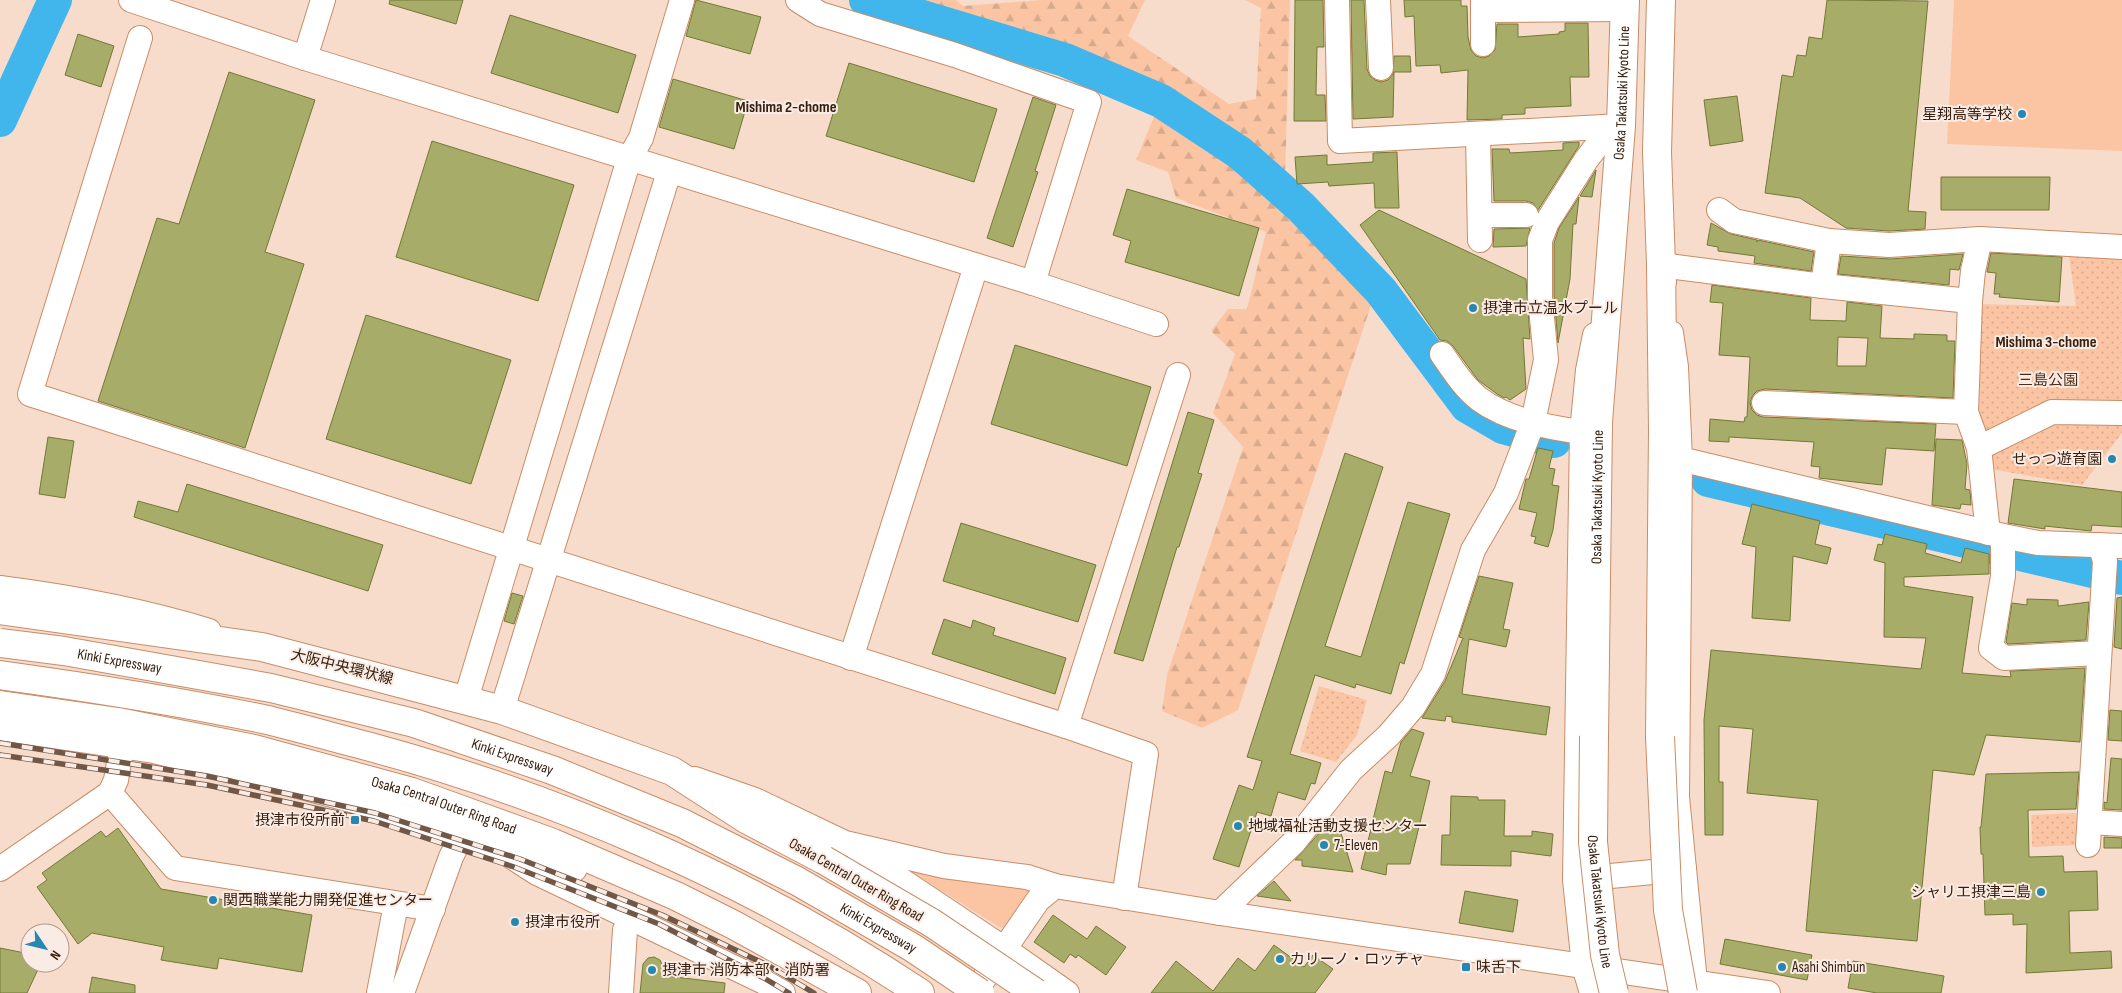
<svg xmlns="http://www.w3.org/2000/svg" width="2122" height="993" font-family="'Sofia Sans Condensed','Noto Sans JP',sans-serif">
	<defs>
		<pattern id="forest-firs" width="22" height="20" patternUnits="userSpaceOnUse" patternTransform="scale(1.25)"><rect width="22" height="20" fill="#fbc5a4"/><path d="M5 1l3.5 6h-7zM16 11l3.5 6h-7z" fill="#d8a98c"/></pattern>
		<pattern id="park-dots" width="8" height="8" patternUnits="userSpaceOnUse" patternTransform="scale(1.25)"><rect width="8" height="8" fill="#fbc5a4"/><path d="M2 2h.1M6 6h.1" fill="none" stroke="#d8a98c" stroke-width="1.8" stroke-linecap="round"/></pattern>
	</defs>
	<rect width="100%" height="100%" fill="#f7dccc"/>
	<g fill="#fbc5a4">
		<polygon points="1954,0 2122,0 2122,151 1947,144"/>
		<polygon points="911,868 1026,886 1029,892 1006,928 999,927 910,871"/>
	</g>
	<g fill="url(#forest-firs)">
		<polygon points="886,0 956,0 963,6 1042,0 1145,0 1128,36 1229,104 1256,99 1261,8 1245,0 1290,0 1285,177 1161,95 1067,55"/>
		<polygon points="1156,112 1233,159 1296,214 1375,293 1238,710 1202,728 1162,711 1167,675 1243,447 1213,413 1235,354 1211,331 1228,309 1247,309 1266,232 1176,198 1168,172 1136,160"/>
	</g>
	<g fill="url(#park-dots)">
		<polygon points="2068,249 2122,251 2122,433 2082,485 1990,469 1976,407 1975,304 2076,306"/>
		<polygon points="1319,686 1367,700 1357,735 1336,762 1300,751"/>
		<polygon points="2076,813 2078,845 2032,847 2031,815"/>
	</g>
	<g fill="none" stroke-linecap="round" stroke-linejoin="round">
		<g stroke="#41b6ed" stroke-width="34">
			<polyline points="866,0 1065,60 1161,101 1240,153 1301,207 1381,291 1467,406 1503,427 1554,441"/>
			<polyline points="0,120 55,0"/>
			<polyline points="1708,480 2122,578"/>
		</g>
	</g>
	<g fill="#a7ad69" stroke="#737834" fill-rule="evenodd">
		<polygon points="390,0 463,0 456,24 389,4"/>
		<polygon points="696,0 761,17 750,54 686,36"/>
		<polygon points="1295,0 1323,0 1324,47 1317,47 1316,95 1325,95 1326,121 1294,121"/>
		<polygon points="1351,0 1364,0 1367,69 1370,76 1375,80 1381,82 1388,80 1393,74 1394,56 1410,56 1411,72 1394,72 1393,117 1353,119"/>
		<polygon points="1404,0 1461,0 1461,6 1467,6 1468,37 1471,50 1476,56 1483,58 1489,56 1495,50 1497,24 1518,24 1518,37 1559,34 1559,32 1565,31 1565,23 1588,23 1589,77 1570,77 1571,106 1525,108 1525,114 1502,115 1502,119 1467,120 1468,70 1441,73 1440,65 1416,66 1414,16 1405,17"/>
		<polygon points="1827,0 1928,1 1908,211 1926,212 1925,229 1889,231 1846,228 1800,198 1765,193 1782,75 1793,77 1797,55 1806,56 1809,37 1822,39"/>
		<polygon points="510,15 636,55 618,113 491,73"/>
		<polygon points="78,34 114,46 101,87 65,75"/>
		<polygon points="849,63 997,109 974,182 826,136"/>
		<polygon points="229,72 315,100 265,252 304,264 245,448 98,401 157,218 179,224"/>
		<polygon points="673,79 748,101 734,149 659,127"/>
		<polygon points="1737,96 1743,141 1710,146 1704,100"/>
		<polygon points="1033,97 1056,105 1035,171 1038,172 1013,247 987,238"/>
		<polygon points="432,141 574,185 538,301 396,257"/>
		<polygon points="1579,142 1579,146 1538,210 1533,203 1526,201 1494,201 1492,149 1509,149 1510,153 1563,150 1563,143"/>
		<polygon points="1397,152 1399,208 1375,208 1374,183 1329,186 1328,182 1297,184 1295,157 1327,155 1327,165 1373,162 1373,153"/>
		<polygon points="1596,170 1592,197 1580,196"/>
		<polygon points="1941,177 2050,177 2049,210 1941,210"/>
		<polygon points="1127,189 1259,228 1239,296 1125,262 1131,241 1113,235"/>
		<polygon points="1579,197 1576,224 1573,224 1570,279 1558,343 1554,296 1554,243 1559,228"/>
		<polygon points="1379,210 1526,279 1530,339 1523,338 1526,389 1510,400 1506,397 1504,398 1497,394 1478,380 1453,346 1447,341 1440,340 1360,225"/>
		<polygon points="1711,223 1731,234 1757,240 1757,242 1758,240 1814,252 1811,271 1754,263 1755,256 1718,251 1718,247 1707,245"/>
		<polygon points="1530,228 1526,246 1493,247 1494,229"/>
		<polygon points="1991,253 2062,257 2059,302 1999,297 2000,294 1994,294 1996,273 1987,272"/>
		<polygon points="1963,254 1959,270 1950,269 1949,285 1838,274 1841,256 1890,259"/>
		<path d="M1712,285L1811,298L1810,320L1846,321L1847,302L1882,306L1880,338L1914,339V334L1947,335V341H1955L1953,398L1765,389L1757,391L1753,395L1750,402L1752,410L1757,415L1763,417L1936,424L1934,451L1886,448L1882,485L1819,478L1820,467L1811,466L1814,442L1729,437V442L1709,441L1710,419L1744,422L1745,417H1747L1750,357L1719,355L1723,303L1710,302ZM1838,337L1868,338L1866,366H1837Z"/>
		<polygon points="366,315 511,360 471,484 326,439"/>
		<polygon points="1015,345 1151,387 1127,466 991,424"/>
		<polygon points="1188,412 1214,420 1198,473 1202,474 1179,547 1177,547 1143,661 1114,653"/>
		<polygon points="48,437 74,441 65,498 39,494"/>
		<polygon points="1936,439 1962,440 1967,464 1965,489 1970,490 1971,505 1961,504 1960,509 1932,505"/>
		<polygon points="1538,448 1553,451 1549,468 1555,469 1552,485 1559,486 1553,530 1548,547 1534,543 1536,537 1531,536 1537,513 1519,509 1526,479 1529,479"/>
		<polygon points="1345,453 1383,467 1325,646 1361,657 1408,502 1450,514 1404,664 1400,662 1391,694 1356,684 1355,688 1315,675 1290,754 1321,763 1315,784 1311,783 1305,800 1278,792 1271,816 1257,812 1239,867 1213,859 1239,785 1253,790 1262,761 1247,757"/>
		<polygon points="2014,479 2122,492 2122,527 2092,525 2091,531 2045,526 2045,529 2008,523"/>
		<polygon points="187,484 383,545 368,591 134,517 138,501 178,512"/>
		<polygon points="1752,504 1820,521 1815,544 1831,548 1827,564 1793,556 1790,621 1752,618 1756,547 1742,544"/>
		<polygon points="961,523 1096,565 1078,622 943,581"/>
		<polygon points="1885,534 1927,544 1925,553 1961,563 1965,548 1989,554 1989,574 1904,577 1904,586 1973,597 1962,673 2011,677 2010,671 2085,668 2080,742 1986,735 1974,775 1933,770 1917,941 1806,931 1818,800 1747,793 1753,729 1719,726 1719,782 1723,782 1723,835 1705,835 1704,720 1711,650 1921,669 1926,638 1884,637 1885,563 1874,560 1878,544 1882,545"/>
		<polygon points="1479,576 1513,583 1503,629 1510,630 1506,647 1469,639 1462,694 1550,707 1546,735 1452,722 1452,717 1446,716 1445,721 1422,718 1445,681 1463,638 1459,637"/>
		<polygon points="512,593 523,596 514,624 504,621"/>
		<polygon points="2122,597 2122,649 2114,647 2117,598"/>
		<polygon points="2027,599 2058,600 2058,606 2089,602 2086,640 2008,644 2006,642 2012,603 2027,605"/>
		<polygon points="944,619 971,628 973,620 995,628 993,635 1066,658 1055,694 932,654"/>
		<polygon points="2110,710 2122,711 2122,741 2108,740"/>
		<polygon points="1412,729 1424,733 1410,776 1430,781 1410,864 1387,864 1386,875 1361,869 1371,829 1401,828 1373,820 1385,771 1392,773 1401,742"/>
		<polygon points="2111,758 2122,759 2122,810 2104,809 2104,802 2107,803"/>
		<polygon points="2079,772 2076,809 2028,810 2029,857 2063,856 2064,872 2097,871 2098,910 2069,911 2070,953 2111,951 2112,968 2026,973 2027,924 2013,925 2013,914 1985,915 1983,854 1981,854 1980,827 1981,827 1986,774"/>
		<polygon points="1451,796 1478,797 1478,800 1505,800 1504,836 1532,836 1532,831 1553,834 1551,856 1511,851 1511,866 1441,865 1442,835 1450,835"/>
		<polygon points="118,828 161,889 312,915 302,972 219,958 217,969 161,960 164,947 92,933 78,944 37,887 47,880 42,873 101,831 106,837"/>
		<polygon points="1340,830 1353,872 1302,866 1302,860 1295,860 1321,831"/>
		<polygon points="2104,837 2122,838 2122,848 2104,848"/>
		<polygon points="1274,881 1291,901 1257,896"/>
		<polygon points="1465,891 1518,900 1513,932 1459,923"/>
		<polygon points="1053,915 1087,939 1096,926 1126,947 1106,975 1078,955 1076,958 1070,954 1064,963 1034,942"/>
		<polygon points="1725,939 1812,955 1807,980 1720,964"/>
		<polygon points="1274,945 1304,967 1313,955 1333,969 1315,993 1151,993 1176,961 1213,991 1238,958 1255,971"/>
		<polygon points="0,948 30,954 30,963 41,963 27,993 0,993"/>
		<polygon points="654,957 660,960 667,976 725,983 724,993 640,993 643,964 648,958"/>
		<polygon points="1853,961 1944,976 1941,993 1877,993 1848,988"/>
		<polygon points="92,977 135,985 135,993 89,993"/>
	</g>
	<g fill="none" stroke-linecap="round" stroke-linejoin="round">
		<defs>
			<g id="minor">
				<polyline points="131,0 305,58 1033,283 1089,102 955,55 820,14 798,0"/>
				<polyline points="1337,0 1340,141 1621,126"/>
				<polyline points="1378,0 1381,68"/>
				<polyline points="1483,10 1625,9"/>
				<polyline points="140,38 30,394 1066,726 1146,754 1124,898"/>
				<polyline points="1483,44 1483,0"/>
				<polyline points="305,58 323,0"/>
				<polyline points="1478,134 1480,240"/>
				<polyline points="1719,210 1734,221 1829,241 1889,245 1980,239 2122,247"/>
				<polyline points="1480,215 1526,215"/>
				<polyline points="1980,239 1973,271 1970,301 1966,412 1979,448 1988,533"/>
				<polyline points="1664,282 1661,265 1823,286 1970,301"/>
				<polyline points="1033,283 1156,324"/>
				<polyline points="1823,286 1829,241"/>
				<polyline points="1671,333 1676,367 1680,459 1677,797 1695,982"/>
				<path d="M1442,354C1453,370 1464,387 1479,399C1506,419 1549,428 1582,432"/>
				<polyline points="1764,403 1966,412"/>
				<polyline points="1979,448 2052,412 2122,413"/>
				<polyline points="1680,459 2003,536 2038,543 2122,546"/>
				<polyline points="2003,536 2003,576 1991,648 2004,658 2099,653"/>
				<path d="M0,588C70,597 141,610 209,631"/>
				<polyline points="851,658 976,266"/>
				<polyline points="466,699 629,159 641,138 682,0"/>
				<polyline points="502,710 669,172"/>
				<polyline points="1066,726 1178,375"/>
				<polyline points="0,728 154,751 221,767"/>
				<polyline points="260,776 362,803 497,847 537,873 764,982 783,993"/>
				<polyline points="695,779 755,800 845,843 944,866 1027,877 1055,886 1220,913 1768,993"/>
				<polyline points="110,793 175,868 433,909"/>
				<polyline points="2090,822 2122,824"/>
				<polyline points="2088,845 2105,561 2100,545"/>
				<polyline points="859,852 1003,948 1067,993"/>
				<polyline points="0,869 110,793 116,780 122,745"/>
				<polyline points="1579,879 1684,869"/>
				<polyline points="1220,913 1294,842 1351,770 1389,735 1413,707 1433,674 1473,550 1506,493 1533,422 1546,360 1540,297 1540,240 1547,222 1586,160 1611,127"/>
				<polyline points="379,993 396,904"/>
				<polyline points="402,993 451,857 462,835"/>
				<polyline points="621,993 625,930 631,919"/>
				<polyline points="974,993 1038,900 1055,886"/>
				<polyline points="1592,993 1584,966 1575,880 1582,432 1588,370 1595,335"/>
			</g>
			<g id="major">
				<polyline points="0,610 262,647 502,710 672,771 746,819 824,860"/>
				<path id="s1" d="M0,705L118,722L254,749L412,792L553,843L676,896L734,925L857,993"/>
				<path id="s2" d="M1594,736L1598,422L1621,126L1625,0"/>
				<polyline points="1660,737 1663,431 1661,265 1657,152 1661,0"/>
				<polyline points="201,753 278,780"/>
				<polyline points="497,847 573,868"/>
			</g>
			<path id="highway" d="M0,675C87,687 177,701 263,719C289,725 314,732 340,739C544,791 745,876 920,993"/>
		</defs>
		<use href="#minor" stroke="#c98c66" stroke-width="26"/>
		<use href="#major" stroke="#c98c66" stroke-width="30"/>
		<use href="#highway" stroke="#c98c66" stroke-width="30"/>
		<use href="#minor" stroke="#fff" stroke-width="24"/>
		<use href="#major" stroke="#fff" stroke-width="28"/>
		<use href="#highway" stroke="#fff" stroke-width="28"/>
		<defs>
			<g id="rail">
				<polyline points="0,743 207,776 375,813 520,859 662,915 769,966 814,993"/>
				<polyline points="0,755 207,785 374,821 514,867 659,924 764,978 789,993"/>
			</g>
		</defs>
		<use href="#rail" stroke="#705747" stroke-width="5.5"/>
		<use href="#rail" stroke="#faece4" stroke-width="4" stroke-dasharray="11" stroke-linecap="butt"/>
		<defs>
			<g id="major-bridge">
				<path id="s3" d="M1594,736L1593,842L1605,955L1614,993"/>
				<polyline points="1660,737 1668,910 1683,993"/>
				<polyline points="824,860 932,923 1036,993"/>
			</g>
			<g id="highway-bridge">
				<path id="s4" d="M0,643L64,651L271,688L414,723L552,770L682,823L797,881L913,948L980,993"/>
			</g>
		</defs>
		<use href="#major-bridge" stroke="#c98c66" stroke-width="30" stroke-linecap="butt"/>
		<use href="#highway-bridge" stroke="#c98c66" stroke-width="30" stroke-linecap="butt"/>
		<use href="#major-bridge" stroke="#fff" stroke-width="28"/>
		<use href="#highway-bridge" stroke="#fff" stroke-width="28"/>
	</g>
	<g fill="#2687b2" stroke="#faece4" stroke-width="2">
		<circle cx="2022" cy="114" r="5"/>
		<circle cx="1473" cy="308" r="5"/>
		<circle cx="2112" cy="459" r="5"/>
		<rect x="350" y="815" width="10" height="10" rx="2.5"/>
		<circle cx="1238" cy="826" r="5"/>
		<circle cx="1324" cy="845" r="5"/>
		<circle cx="2041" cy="892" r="5"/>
		<circle cx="213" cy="900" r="5"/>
		<circle cx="515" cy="922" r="5"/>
		<circle cx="1280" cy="959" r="5"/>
		<rect x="1461" y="962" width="10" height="10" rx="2.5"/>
		<circle cx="1782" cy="967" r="5"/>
		<circle cx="652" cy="970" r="5"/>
	</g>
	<g text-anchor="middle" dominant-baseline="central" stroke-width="4" stroke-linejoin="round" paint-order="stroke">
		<g font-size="15" fill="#392111" stroke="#faece4">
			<text stroke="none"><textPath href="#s2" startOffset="644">Osaka Takatsuki Kyoto Line</textPath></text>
			<text stroke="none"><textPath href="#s2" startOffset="239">Osaka Takatsuki Kyoto Line</textPath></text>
			<text stroke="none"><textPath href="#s4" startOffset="121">Kinki Expressway</textPath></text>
			<text transform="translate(342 667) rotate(14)">大阪中央環状線</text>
			<text stroke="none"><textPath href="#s4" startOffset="526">Kinki Expressway</textPath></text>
			<text stroke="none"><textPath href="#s1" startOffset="456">Osaka Central Outer Ring Road</textPath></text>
			<text transform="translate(856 880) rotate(30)">Osaka Central Outer Ring Road</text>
			<text stroke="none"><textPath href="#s3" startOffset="166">Osaka Takatsuki Kyoto Line</textPath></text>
			<text stroke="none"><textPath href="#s4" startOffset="931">Kinki Expressway</textPath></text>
		</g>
		<g font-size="15" fill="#392111" stroke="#faece4" text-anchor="start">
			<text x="2012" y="114" text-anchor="end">星翔高等学校</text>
			<text x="1483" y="308">摂津市立温水プール</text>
			<text x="2102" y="459" text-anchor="end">せっつ遊育園</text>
			<text x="345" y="820" text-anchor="end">摂津市役所前</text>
			<text x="1248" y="826">地域福祉活動支援センター</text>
			<text x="1334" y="845">7-Eleven</text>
			<text x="2031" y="892" text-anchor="end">シャリエ摂津三島</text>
			<text x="223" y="900">関西職業能力開発促進センター</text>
			<text x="525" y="922">摂津市役所</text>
			<text x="1290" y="959">カリーノ・ロッチャ</text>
			<text x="1476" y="967">味舌下</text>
			<text x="1792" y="967">Asahi Shimbun</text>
			<text x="662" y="970">摂津市 消防本部・消防署</text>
		</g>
		<g font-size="15" fill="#502d15" stroke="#faece4">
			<text x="2048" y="380">三島公園</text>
		</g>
		<g font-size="16" font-weight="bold" fill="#392111" stroke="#faece4">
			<text x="786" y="107">Mishima 2-chome</text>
			<text x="2046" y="342">Mishima 3-chome</text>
		</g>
	</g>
	<g transform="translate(45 948) rotate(125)"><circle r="24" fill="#faece4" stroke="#ad9b90"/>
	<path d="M0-4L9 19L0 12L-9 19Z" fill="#2687b2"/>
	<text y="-8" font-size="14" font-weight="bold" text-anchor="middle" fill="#392111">N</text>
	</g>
</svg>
